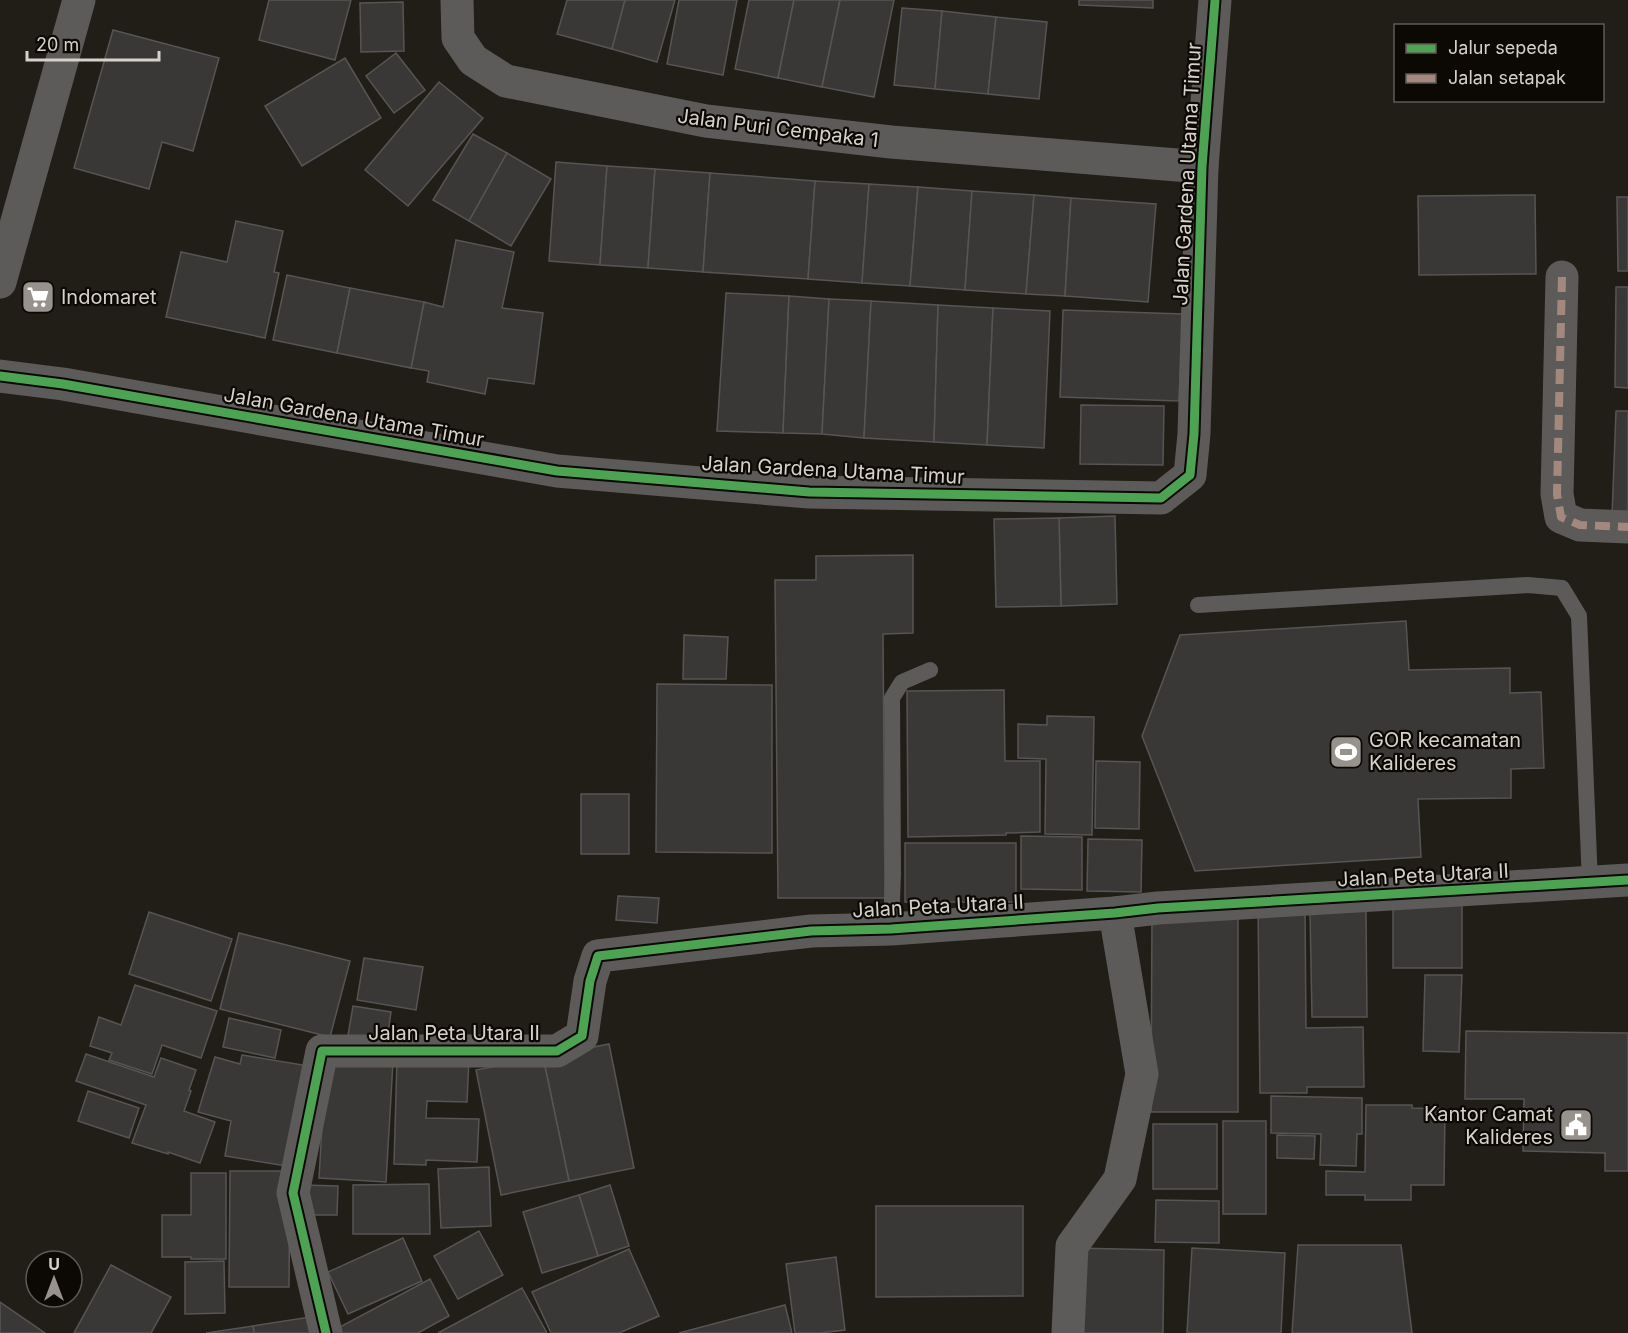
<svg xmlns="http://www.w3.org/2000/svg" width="1628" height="1333" font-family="Inter,sans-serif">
	<rect width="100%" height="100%" fill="#211e18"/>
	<g fill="#3a3837" stroke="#575454" stroke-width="1.5">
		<polygon points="269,0 351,0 335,60 259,40"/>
		<polygon points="567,0 625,0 612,49 557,34"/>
		<polygon points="625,0 675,0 657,62 612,49"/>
		<polygon points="679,0 737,0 723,75 667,64"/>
		<polygon points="749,0 794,0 778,78 735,69"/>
		<polygon points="794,0 840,0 822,87 778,78"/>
		<polygon points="840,0 894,0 874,97 822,87"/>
		<polygon points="1079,0 1153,0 1153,8 1079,5"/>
		<polygon points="403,2 404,51 361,52 360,3"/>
		<polygon points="902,8 942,11 935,89 894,85"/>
		<polygon points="942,11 996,17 988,94 935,89"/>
		<polygon points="996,17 1047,22 1039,99 988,94"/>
		<polygon points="113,30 219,58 193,151 162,142 149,189 74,168"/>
		<polygon points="396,53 425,90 394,113 366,76"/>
		<polygon points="345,58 381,118 302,166 265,106"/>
		<polygon points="439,82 483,118 408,206 365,170"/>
		<polygon points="473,134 507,153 469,221 433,200"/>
		<polygon points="507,153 551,179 511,246 469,221"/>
		<polygon points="556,162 607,166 600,265 549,261"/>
		<polygon points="607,166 655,169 648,268 600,265"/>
		<polygon points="655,169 710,173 703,272 648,268"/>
		<polygon points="710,173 815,181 808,279 703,272"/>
		<polygon points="815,181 869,184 862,283 808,279"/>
		<polygon points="869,184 918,187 910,286 862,283"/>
		<polygon points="918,187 972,191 965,290 910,286"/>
		<polygon points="972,191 1034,195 1026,294 965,290"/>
		<polygon points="1034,195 1071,198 1065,296 1026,294"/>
		<polygon points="1535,195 1536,274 1419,275 1418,196"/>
		<polygon points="1617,197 1628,197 1628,271 1618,271"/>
		<polygon points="1071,198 1156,204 1148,302 1065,296"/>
		<polygon points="236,221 283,231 274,272 279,273 265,338 166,317 181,252 227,262"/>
		<polygon points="456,240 514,252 502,308 543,313 534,384 488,378 485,394 427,382 429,371 411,368 424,302 443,307"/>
		<polygon points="287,275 350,288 337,353 273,340"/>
		<polygon points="1616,287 1628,287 1628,388 1615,387"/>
		<polygon points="350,288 424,302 411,368 337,353"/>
		<polygon points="726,293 789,296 783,433 717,431"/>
		<polygon points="789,296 829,299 822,434 783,433"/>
		<polygon points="829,299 871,301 864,438 822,434"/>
		<polygon points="871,301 938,305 934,442 864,438"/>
		<polygon points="938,305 993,308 987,445 934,442"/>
		<polygon points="993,308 1050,311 1044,448 987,445"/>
		<polygon points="1063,310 1183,314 1179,401 1060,397"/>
		<polygon points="1081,405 1164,406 1163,465 1080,464"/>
		<polygon points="1616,411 1628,411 1628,516 1612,516"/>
		<polygon points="1115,516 1117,604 1061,606 1059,518"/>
		<polygon points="1059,518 1061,606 996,607 994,519"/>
		<polygon points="913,555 913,633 883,634 885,898 778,898 775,580 816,580 816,556"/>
		<polygon points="1406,621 1409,670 1510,668 1510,693 1541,692 1544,768 1511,769 1511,798 1418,799 1421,857 1195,871 1142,736 1180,635"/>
		<polygon points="684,635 728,637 726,679 683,679"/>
		<polygon points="657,684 772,685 772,853 656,852"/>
		<polygon points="1004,690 1005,761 1040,761 1040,832 1006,833 1006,835 908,837 907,691"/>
		<polygon points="1047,716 1094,717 1092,835 1045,834 1046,759 1018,758 1018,724 1047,725"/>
		<polygon points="1096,761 1140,762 1139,829 1095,828"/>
		<rect x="581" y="794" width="48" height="60"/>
		<polygon points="1021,836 1082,837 1082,890 1021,889"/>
		<polygon points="1088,839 1142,840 1141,892 1087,891"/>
		<rect x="905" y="843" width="111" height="59"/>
		<polygon points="618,896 659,898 657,923 616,920"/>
		<rect x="1393" y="904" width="69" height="64"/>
		<polygon points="1258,907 1305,907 1306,1028 1363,1027 1364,1087 1307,1087 1307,1093 1260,1093"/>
		<polygon points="1310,911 1366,911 1367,1017 1312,1017"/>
		<polygon points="149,912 232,939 211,1001 129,974"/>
		<polygon points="1152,914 1238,915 1238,1112 1151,1112"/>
		<polygon points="239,933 350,961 330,1037 220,1009"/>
		<polygon points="364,958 423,967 416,1010 357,1000"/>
		<polygon points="1425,975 1462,975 1459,1052 1423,1051"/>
		<polygon points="135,985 217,1011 201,1058 162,1045 152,1074 109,1060 112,1053 90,1046 99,1017 121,1025"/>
		<polygon points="353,1006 391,1012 386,1047 347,1041"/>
		<polygon points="229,1018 281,1030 275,1058 223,1047"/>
		<polygon points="1466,1031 1628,1033 1628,1171 1605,1171 1605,1153 1523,1151 1524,1099 1465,1099"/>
		<polygon points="609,1044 634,1168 569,1181 543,1057"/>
		<polygon points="86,1054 154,1077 161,1058 196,1070 189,1090 191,1091 184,1111 215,1122 200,1163 168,1152 168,1154 132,1143 146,1105 76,1081"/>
		<polygon points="242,1055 309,1066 292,1167 225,1156 231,1121 198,1112 215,1057 240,1064"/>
		<polygon points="543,1057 569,1181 501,1195 476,1070"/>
		<polygon points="326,1058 393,1062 386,1182 319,1178"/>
		<polygon points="397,1058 469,1058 467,1102 427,1101 426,1118 479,1119 477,1162 426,1160 426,1165 394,1164"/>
		<polygon points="88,1091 139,1108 129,1138 78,1121"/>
		<polygon points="1271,1096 1362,1098 1362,1134 1357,1134 1356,1166 1320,1165 1321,1134 1271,1133"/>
		<polygon points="1366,1105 1412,1105 1412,1108 1445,1109 1444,1185 1411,1185 1411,1200 1365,1200 1365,1195 1326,1195 1326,1171 1365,1172"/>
		<rect x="1223" y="1121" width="43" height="93"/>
		<rect x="1153" y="1124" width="64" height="65"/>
		<polygon points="1277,1135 1315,1136 1314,1159 1277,1158"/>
		<polygon points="489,1167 491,1226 441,1228 438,1169"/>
		<polygon points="230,1171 290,1171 289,1287 229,1287"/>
		<polygon points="191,1173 226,1173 226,1259 191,1259 191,1257 162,1257 162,1215 191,1215"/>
		<polygon points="429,1184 430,1234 353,1234 353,1185"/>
		<polygon points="303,1185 338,1186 337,1215 302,1215"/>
		<polygon points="610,1185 629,1246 598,1256 579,1195"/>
		<polygon points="579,1195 598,1256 542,1273 523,1212"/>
		<polygon points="1156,1200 1219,1201 1219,1243 1155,1242"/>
		<polygon points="876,1206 1023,1206 1023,1296 876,1297"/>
		<polygon points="479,1231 503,1275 458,1299 434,1256"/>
		<polygon points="403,1238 422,1281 348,1314 328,1272"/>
		<polygon points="1298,1245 1401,1245 1412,1333 1292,1333"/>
		<polygon points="1075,1248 1164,1250 1163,1333 1073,1333"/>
		<polygon points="1192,1248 1285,1253 1281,1333 1187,1333"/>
		<polygon points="629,1249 659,1316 619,1333 551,1333 532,1292"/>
		<polygon points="836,1257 845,1330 820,1333 795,1333 786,1264"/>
		<polygon points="224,1261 225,1313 185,1314 185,1262"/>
		<polygon points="111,1265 171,1297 151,1333 74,1333"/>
		<polygon points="430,1279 449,1316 418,1333 335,1333 334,1330"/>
		<polygon points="522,1288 547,1333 438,1333"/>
		<polygon points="0,1302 45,1333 0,1333"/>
		<polygon points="785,1305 792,1333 679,1333"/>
		<polygon points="316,1316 318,1333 254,1333 253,1326"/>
		<polygon points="253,1326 254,1333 206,1333"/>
	</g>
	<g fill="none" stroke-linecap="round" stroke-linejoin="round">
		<g stroke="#5d5a5a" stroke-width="16">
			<polyline points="1198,605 1528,585 1562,588 1579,616 1590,883"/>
			<polyline points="891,929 893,873 892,698 902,682 930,670"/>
		</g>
		<g stroke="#5d5a5a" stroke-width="33">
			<polyline points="457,0 458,38 473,60 506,81 706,121 891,142 1202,167"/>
			<polyline points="1562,277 1557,494 1561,517 1580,525 1628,527"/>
			<polyline points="0,282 79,0"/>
			<polyline points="0,376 63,384 557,471 809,492 1161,498 1190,475 1194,434 1202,167 1215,0"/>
			<polyline points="326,1333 293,1193 322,1051 557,1051 582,1036 590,981 598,956 811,931 891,929 1115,913 1158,908 1628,880"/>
			<polyline points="1068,1333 1072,1246 1120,1179 1142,1074 1115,913"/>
		</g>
		<polyline stroke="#a5887d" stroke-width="8" stroke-dasharray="15 8" stroke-linecap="butt" points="1562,277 1557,494 1561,517 1580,525 1628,527"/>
		<defs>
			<g id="cycleway">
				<polyline points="0,376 63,384 557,471 809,492 1161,498 1190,475 1194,434 1202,167 1215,0"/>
				<polyline points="326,1333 293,1193 322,1051 557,1051 582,1036 590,981 598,956 811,931 891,929 1115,913 1158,908 1628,880"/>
			</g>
		</defs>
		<use href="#cycleway" stroke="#0c0905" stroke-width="13"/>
		<use href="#cycleway" stroke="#4ca352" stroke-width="9"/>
	</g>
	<defs>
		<symbol id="supermarket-square" viewBox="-11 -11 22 22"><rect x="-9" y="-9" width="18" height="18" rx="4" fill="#97928c" stroke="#0c0905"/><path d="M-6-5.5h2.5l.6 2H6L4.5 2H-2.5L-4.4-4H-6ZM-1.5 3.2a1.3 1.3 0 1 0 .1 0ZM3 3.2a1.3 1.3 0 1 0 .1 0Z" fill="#fff"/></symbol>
		<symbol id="stadium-square" viewBox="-11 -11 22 22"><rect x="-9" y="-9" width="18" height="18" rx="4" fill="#97928c" stroke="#0c0905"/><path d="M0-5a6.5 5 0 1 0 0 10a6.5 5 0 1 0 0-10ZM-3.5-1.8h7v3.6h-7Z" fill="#fff"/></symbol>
		<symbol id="civic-square" viewBox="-11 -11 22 22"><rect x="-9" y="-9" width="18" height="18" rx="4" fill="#97928c" stroke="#0c0905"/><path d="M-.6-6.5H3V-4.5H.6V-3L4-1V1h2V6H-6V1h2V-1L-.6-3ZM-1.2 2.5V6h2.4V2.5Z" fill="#fff"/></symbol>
	</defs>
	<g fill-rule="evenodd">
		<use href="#supermarket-square" x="19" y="278" width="38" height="38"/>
		<use href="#stadium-square" x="1327" y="733" width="38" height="38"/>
		<use href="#civic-square" x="1557" y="1106" width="38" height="38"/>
	</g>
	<g text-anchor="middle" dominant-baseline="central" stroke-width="4.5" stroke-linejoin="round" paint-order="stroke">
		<g font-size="20" fill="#d6d1ca" stroke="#0c0905">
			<text transform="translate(778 128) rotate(7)">Jalan Puri Cempaka 1</text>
			<text transform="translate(1187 174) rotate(-87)">Jalan Gardena Utama Timur</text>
			<text transform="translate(354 417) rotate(10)">Jalan Gardena Utama Timur</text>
			<text transform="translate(833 470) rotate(3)">Jalan Gardena Utama Timur</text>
			<text transform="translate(1423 875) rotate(-3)">Jalan Peta Utara II</text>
			<text transform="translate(938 906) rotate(-3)">Jalan Peta Utara II</text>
			<text x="454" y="1033">Jalan Peta Utara II</text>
		</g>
		<g font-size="20" fill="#d6d1ca" stroke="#0c0905" text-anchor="start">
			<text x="61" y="297">Indomaret</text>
			<text x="1369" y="740">GOR kecamatan<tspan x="1369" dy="23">Kalideres</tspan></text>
			<text x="1553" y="1114" text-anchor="end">Kantor Camat<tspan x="1553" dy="23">Kalideres</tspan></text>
		</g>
	</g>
	<rect x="1394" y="24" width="210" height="78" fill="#0c0905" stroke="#5d5954" stroke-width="1.5"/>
	<rect x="1406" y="44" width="30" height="9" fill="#4ca352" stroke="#5d5954" stroke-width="1.5"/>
	<text x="1448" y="54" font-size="18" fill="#d6d1ca">Jalur sepeda</text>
	<rect x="1406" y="74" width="30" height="9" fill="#a5887d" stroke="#5d5954" stroke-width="1.5"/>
	<text x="1448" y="84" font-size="18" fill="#d6d1ca">Jalan setapak</text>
	<g transform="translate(54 1279)"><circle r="28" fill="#0c0905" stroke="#5d5954" stroke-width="1.5"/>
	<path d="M0-4.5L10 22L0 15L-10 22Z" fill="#97928c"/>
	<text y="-9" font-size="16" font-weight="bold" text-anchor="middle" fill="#d6d1ca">U</text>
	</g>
	<path d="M27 51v9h132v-9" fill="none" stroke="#d6d1ca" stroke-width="3"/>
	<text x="36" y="51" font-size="18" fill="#d6d1ca" stroke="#0c0905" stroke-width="4.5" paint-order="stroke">20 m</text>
</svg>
